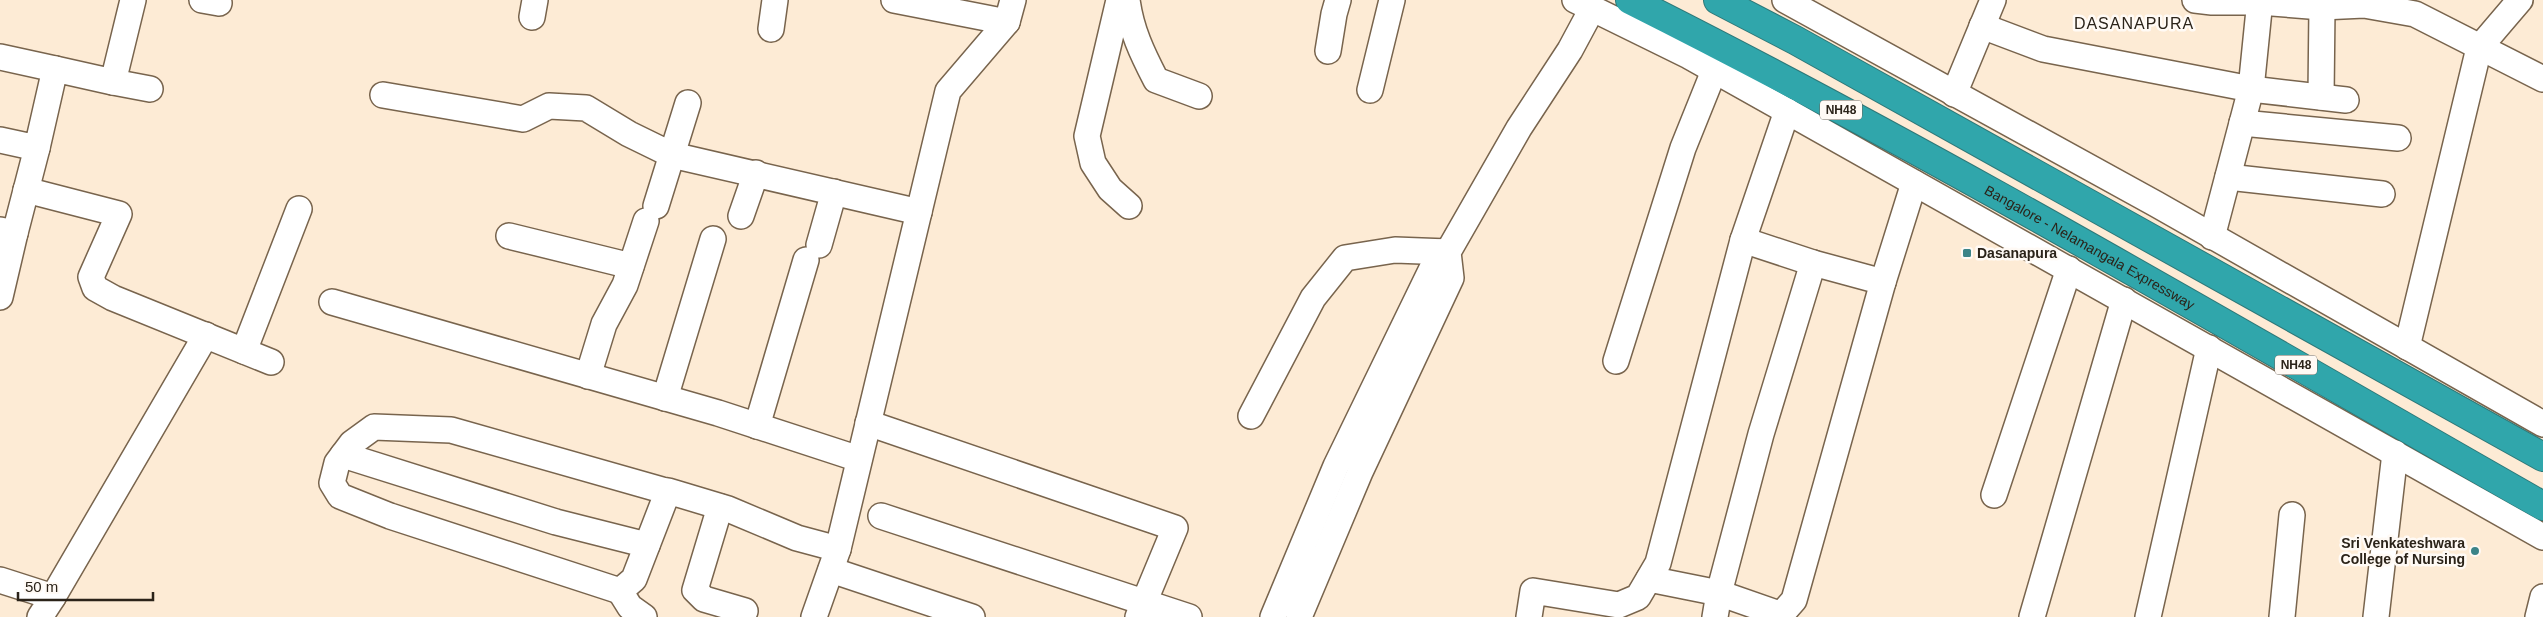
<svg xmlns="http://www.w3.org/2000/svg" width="2543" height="617" font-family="Helvetica,sans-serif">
	<rect width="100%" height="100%" fill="#fdebd5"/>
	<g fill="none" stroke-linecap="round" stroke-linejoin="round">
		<defs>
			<g id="minor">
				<polyline points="202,0 219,3"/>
				<polyline points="894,0 1007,22"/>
				<polyline points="1119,0 1087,136 1093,163 1110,189 1129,206"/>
				<path d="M1127,0C1131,30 1142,53 1156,80L1199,96"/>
				<polyline points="1575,0 1689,56 2543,537"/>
				<polyline points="1785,0 2156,204 2543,424"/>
				<polyline points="2195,0 2212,2 2259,2 2322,7 2364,5 2415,14 2543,79"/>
				<polyline points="532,17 535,0"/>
				<polyline points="1982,26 2043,49 2251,89 2346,100"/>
				<polyline points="771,29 775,0"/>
				<polyline points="1328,51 1334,14 1338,0"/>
				<polyline points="0,57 55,69"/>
				<polyline points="113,82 150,89"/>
				<polyline points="1370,90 1392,0"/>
				<polyline points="1954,94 1993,0"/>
				<polyline points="383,95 523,119 549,106 586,108 629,134 672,155 919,212"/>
				<polyline points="2321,97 2322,7"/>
				<polyline points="2242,123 2398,138"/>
				<polyline points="0,140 37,148 55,69 113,82 133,0"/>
				<polyline points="2228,177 2382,194"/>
				<polyline points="26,190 119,214 91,277 95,288 113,298 271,362"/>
				<polyline points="656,206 688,103"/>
				<polyline points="741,216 756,173"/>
				<polyline points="0,230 15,233 37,148"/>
				<polyline points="509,236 631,266"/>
				<polyline points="2212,237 2251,89 2260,0"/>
				<polyline points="1743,240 1813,263 1883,282"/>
				<polyline points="819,245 834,192"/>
				<polyline points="0,297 15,233"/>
				<polyline points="332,302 718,413 859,459"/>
				<polyline points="2407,347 2479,48 2520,0"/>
				<polyline points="244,351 299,209"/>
				<polyline points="1616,361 1683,148 1714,71"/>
				<polyline points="588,376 604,324 625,285 646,221"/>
				<polyline points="665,398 713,239"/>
				<polyline points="1251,416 1313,298 1345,258 1395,250 1448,252"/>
				<polyline points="868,423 1175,528 1138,617"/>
				<polyline points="757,426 806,260"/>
				<polyline points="343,455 556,522 647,545"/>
				<polyline points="668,491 634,579 620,591 390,516 340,496 332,483 337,463 352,443 374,427 451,430 662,490 668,491 728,509 797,538 838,549"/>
				<polyline points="1994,495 2069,269"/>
				<polyline points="720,507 695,590 704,599 745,611"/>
				<polyline points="881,516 1189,617"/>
				<polyline points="831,570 972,617"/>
				<polyline points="1649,579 1719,593 1779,614"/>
				<polyline points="0,580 53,597 40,617"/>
				<polyline points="620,591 630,607 644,617"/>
				<polyline points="53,597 206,335"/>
				<polyline points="814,617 838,549 948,91 1007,22 1013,0"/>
				<polyline points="1273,617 1336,466 1440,252"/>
				<polyline points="1299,617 1360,472 1451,278 1448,252 1519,128 1570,50 1592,9"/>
				<polyline points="1529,617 1533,591 1619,605 1638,597 1658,563 1743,240 1787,111"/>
				<polyline points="1715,617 1719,593 1761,434 1813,263"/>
				<polyline points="1779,617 1794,600 1883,282 1914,183"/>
				<polyline points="2032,617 2124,300"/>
				<polyline points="2148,617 2209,348"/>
				<polyline points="2282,617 2292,515"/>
				<polyline points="2376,617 2395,453"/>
				<polyline points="2538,617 2543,597"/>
			</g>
			<g id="highway">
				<path id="s1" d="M1630,0C1941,156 2241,334 2543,506"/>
				<polyline points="1718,0 1795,40 2543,457"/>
			</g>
		</defs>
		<use href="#minor" stroke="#78644d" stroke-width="28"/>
		<use href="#highway" stroke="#2e7878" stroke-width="30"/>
		<use href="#minor" stroke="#fff" stroke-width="25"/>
		<use href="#highway" stroke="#30a6ab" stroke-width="28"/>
	</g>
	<g fill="#3c8488" stroke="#fffaf5" stroke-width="2">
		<rect x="1962" y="248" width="10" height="10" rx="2.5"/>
		<circle cx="2475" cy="551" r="5"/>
	</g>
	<g text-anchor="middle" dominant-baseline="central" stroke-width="5" stroke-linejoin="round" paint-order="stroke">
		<g fill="#fffaf5" stroke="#6b645b" stroke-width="1">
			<rect x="1820" y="100.5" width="42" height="19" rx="4"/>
			<rect x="2275" y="355.5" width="42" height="19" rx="4"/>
		</g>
		<g font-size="12" font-weight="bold" fill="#2b2319">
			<text x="1841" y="110">NH48</text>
			<text x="2296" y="365">NH48</text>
		</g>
		<g font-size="14" fill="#2b2319" stroke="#fffaf5">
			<text stroke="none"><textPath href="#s1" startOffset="522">Bangalore - Nelamangala Expressway</textPath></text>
		</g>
		<g font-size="14" font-weight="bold" fill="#2b2319" stroke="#fffaf5" text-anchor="start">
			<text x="1977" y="253">Dasanapura</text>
			<text x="2465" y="543" text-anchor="end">Sri Venkateshwara<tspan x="2465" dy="16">College of Nursing</tspan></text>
		</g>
		<g font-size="16" letter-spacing="1" fill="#2b2319" stroke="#fffaf5">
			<text x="2134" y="23">DASANAPURA</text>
		</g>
	</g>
	<path d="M18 592v8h135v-8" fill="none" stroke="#2b2319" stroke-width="2.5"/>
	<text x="25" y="592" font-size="15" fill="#2b2319" stroke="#fffaf5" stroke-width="4" paint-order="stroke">50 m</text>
</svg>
